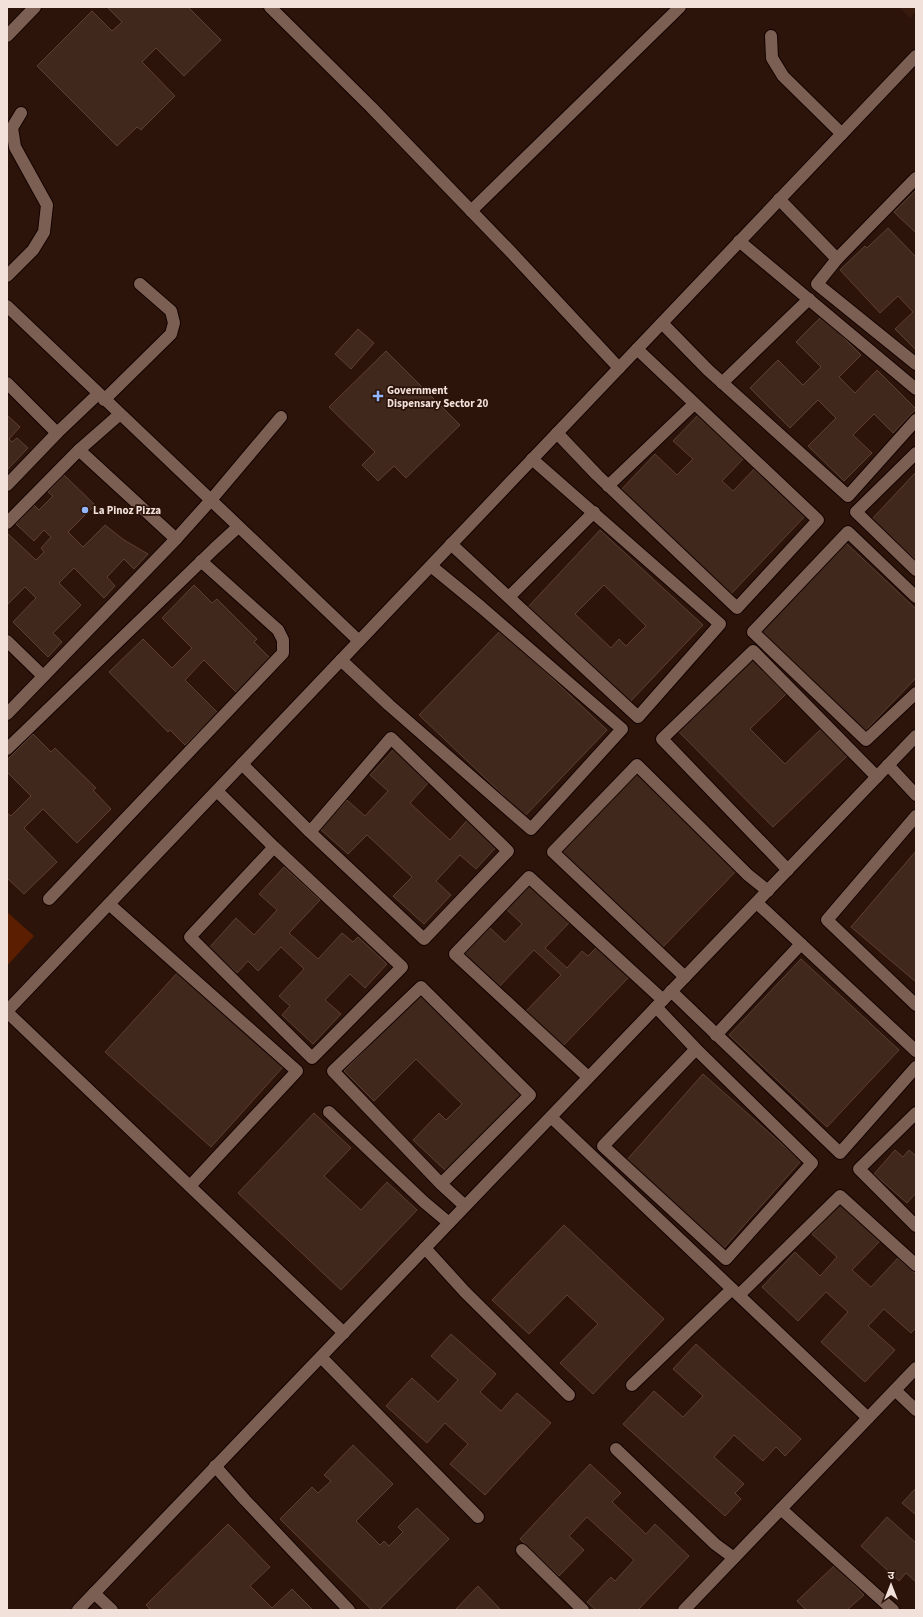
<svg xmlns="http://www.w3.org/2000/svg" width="923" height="1617" font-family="'Source Sans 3','Noto Sans Devanagari',sans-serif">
	<rect width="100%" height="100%" fill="#2c140a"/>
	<polygon fill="#391b0e" points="899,7 916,7 916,11 910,18"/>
	<polygon fill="#5c1e00" points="7,912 34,936 7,966"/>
	<g fill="#41281d" stroke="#5b4034" fill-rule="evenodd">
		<polygon points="107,7 188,7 221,40 184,76 156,48 142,62 175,96 141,130 137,127 117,146 37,66 92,11 112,31 122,22"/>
		<polygon points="916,190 916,233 894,212"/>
		<polygon points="888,228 916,257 916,350 895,329 913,312 898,296 880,313 840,270 865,246 867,248"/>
		<polygon points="822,316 861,355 839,377 855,393 877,370 916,409 893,433 874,414 853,435 872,453 844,481 808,446 836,418 818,400 790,428 750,388 778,360 803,385 821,367 796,342"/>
		<polygon points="358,329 374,343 351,369 335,354"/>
		<polygon points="386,351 460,425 406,478 394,466 378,481 362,465 375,452 329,407"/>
		<polygon points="701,412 747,455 722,481 733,491 758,465 808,513 730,595 620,491 655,454 677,475 693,459 673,441"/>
		<polygon points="7,415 20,427 9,439 12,442 17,438 28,448 7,470"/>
		<polygon points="916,472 916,560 872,519"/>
		<polygon points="64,475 95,505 68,532 83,547 105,525 124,540 148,554 134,569 124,559 107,577 115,586 104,598 74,568 59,583 81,605 53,633 62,642 48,657 13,622 36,598 25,587 7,605 7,533 36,560 44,552 41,548 51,537 44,530 34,541 16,524 34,505 39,510 53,496 48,492"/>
		<path d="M600,530L703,625L630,702L528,607ZM604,585L646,626L626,646L619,639L611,648L575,614Z"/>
		<polygon points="846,543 916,609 916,678 864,732 760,633"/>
		<polygon points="194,585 212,603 217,599 257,639 254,642 272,660 238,694 204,660 185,680 218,713 185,745 170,730 168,732 109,672 143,639 172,668 192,648 162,618"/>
		<polygon points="501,630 607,730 525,816 419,715"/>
		<polygon points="753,660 786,694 750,729 785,764 821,729 847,756 773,827 679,732"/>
		<polygon points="33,734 51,752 55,748 96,788 93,790 111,809 77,843 43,809 24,828 57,862 24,894 8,879 7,880 7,813 11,816 31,796 7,772 7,760"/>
		<polygon points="395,748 431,780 410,803 450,840 469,818 498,845 476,869 460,855 436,881 451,895 424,924 393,896 412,877 367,835 348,854 320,829 347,800 365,816 388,791 370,775"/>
		<polygon points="638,772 739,868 662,948 561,852"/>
		<polygon points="916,851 916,982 851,927"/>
		<polygon points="284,867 320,900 289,933 318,959 342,933 353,942 358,937 387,964 365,988 350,974 325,1000 341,1014 313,1044 282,1015 290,1006 279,996 304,969 281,947 258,971 248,961 237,973 209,948 236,918 254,935 277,910 259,894"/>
		<polygon points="529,883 570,922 545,948 567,968 582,951 588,956 597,947 629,977 562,1047 525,1012 561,975 534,950 499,987 462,953 488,926 505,942 522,924 505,908"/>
		<polygon points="801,959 899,1050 827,1127 729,1035"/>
		<polygon points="178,972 283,1067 211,1147 105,1052"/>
		<polygon points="420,995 523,1095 447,1172 413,1140 439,1113 446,1120 462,1104 416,1059 374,1101 344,1071"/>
		<polygon points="703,1074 801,1161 724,1248 625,1162"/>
		<polygon points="314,1113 351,1148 324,1176 361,1210 387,1182 417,1210 341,1290 238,1193"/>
		<polygon points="895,1150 903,1157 909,1150 916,1156 916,1193 907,1203 874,1174"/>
		<polygon points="840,1204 880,1241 852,1270 871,1287 898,1258 916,1274 916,1328 911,1333 884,1309 868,1326 895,1350 865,1382 821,1342 848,1312 826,1292 798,1321 762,1287 795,1252 820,1276 837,1257 812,1234"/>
		<polygon points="564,1225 664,1319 593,1394 560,1363 598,1324 567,1295 529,1334 492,1300"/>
		<polygon points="451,1334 496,1374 480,1392 501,1411 517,1393 551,1423 485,1495 450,1464 468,1444 445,1423 427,1443 386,1406 412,1378 438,1402 458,1380 431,1356"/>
		<polygon points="696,1344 801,1439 785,1456 776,1447 763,1461 734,1435 714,1457 744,1484 735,1493 741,1499 725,1516 623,1424 654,1391 683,1417 703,1396 673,1369"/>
		<polygon points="353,1445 393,1484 356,1521 380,1545 384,1541 389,1546 403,1532 398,1527 417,1508 449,1539 379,1610 372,1610 280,1519 312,1487 318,1493 331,1481 324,1475"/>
		<polygon points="590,1464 621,1493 612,1502 646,1534 655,1524 689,1556 638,1610 596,1610 587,1602 611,1577 615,1581 634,1560 587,1517 569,1536 584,1550 559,1576 520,1539"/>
		<polygon points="916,1488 916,1515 902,1503"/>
		<polygon points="887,1517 916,1543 916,1582 906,1573 899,1581 861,1546"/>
		<polygon points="228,1524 270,1567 250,1586 272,1608 292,1589 313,1610 151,1610 146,1605"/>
		<polygon points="835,1565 864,1595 847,1610 806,1610 797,1601"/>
		<polygon points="478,1586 501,1610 455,1610"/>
	</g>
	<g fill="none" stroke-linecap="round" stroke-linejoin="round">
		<defs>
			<g id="service">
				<polyline points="104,400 171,334 174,323 171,311 140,284"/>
				<polyline points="211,500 281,417"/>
			</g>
			<g id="minor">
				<polyline points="270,7 371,107 509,250 619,368"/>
				<polyline points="7,36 35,7"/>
				<polyline points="771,36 772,58 783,76 842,134"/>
				<polyline points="779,199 837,259 817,284 916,364"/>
				<polyline points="471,211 680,7"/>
				<polyline points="739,241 916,389"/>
				<polyline points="837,259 916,178"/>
				<polyline points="7,276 33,250 44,232 47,205 15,147 12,128 21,113"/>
				<polyline points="7,306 359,641"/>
				<polyline points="662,323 708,370 848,496 916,420"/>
				<polyline points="7,383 57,433"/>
				<polyline points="722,383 809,299"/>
				<polyline points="557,433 597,475 737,608 818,520 637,349"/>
				<polyline points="79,450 176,539"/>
				<polyline points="916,453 856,512 916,570"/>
				<polyline points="7,485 57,433 98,394"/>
				<polyline points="608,486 694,404"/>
				<polyline points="7,523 79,450 120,414"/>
				<polyline points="451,544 638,717 720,624 532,459"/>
				<polyline points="509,597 594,512"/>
				<polyline points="916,597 848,532 753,632 866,740 916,693"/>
				<polyline points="7,641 43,676"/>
				<polyline points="341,660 389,705 531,829 622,729 481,607 431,566"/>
				<polyline points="7,714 176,539 211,500"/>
				<polyline points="7,749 215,548 238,527"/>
				<polyline points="242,764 310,832 424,939 508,851 391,738 310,832"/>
				<polyline points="888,765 916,795"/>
				<polyline points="217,791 274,847 402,967 312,1058 190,937 274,847"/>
				<polyline points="916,816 827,920 916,1005"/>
				<polyline points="788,870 662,739 753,651 877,777"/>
				<polyline points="49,899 283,653 283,640 278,630 201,561"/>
				<polyline points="757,903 916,1051"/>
				<polyline points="109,904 297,1071 190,1186"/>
				<polyline points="685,977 553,852 637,765 748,875 768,891"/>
				<polyline points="671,991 840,1153 916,1067"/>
				<polyline points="656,1007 696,1049 812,1163 726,1259 603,1146 696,1049"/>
				<polyline points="7,1011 916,56"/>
				<polyline points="7,1012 344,1333"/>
				<polyline points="716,1035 801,944"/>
				<polyline points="588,1077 455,954 529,877 663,1000"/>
				<polyline points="329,1112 424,1202 449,1223"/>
				<polyline points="916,1113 859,1169 916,1226"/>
				<polyline points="551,1117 868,1418"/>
				<polyline points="441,1184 333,1071 421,987 530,1095 441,1184 465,1206"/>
				<polyline points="425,1248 465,1292 569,1395"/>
				<polyline points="739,1295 840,1196 916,1265"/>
				<polyline points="321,1357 478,1517"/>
				<polyline points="632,1385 732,1289"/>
				<polyline points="895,1390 916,1410"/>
				<polyline points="616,1449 715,1544 734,1558"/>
				<polyline points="215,1466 245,1500 349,1610"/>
				<polyline points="781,1509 893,1610"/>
				<polyline points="522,1550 583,1610"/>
				<polyline points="94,1593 112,1610"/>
				<polyline points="78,1610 916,736"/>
				<polyline points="684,1610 916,1368"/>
			</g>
		</defs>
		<use href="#service" stroke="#130200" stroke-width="14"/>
		<use href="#minor" stroke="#130200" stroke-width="14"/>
		<use href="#service" stroke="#7c5f53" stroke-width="12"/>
		<use href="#minor" stroke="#7c5f53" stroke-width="12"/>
	</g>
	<g fill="#93b7fd" stroke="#2c140a" stroke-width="1.5">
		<path d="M376 390h4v4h4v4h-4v4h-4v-4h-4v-4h4z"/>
		<circle cx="85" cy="510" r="4"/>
	</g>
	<g text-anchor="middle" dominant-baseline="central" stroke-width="3.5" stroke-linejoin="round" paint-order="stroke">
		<g font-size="11" font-weight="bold" fill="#f2e1da" stroke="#2c140a" text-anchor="start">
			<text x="387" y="390">Government<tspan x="387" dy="13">Dispensary Sector 20</tspan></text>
			<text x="93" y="510">La Pinoz Pizza</text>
		</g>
	</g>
	<rect width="923" height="1617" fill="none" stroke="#f2e1da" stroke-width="16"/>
	<g transform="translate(891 1585)" stroke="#2c140a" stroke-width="3" paint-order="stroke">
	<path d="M0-3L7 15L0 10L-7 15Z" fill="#f2e1da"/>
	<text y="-6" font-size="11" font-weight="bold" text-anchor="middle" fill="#f2e1da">उ</text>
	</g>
</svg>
